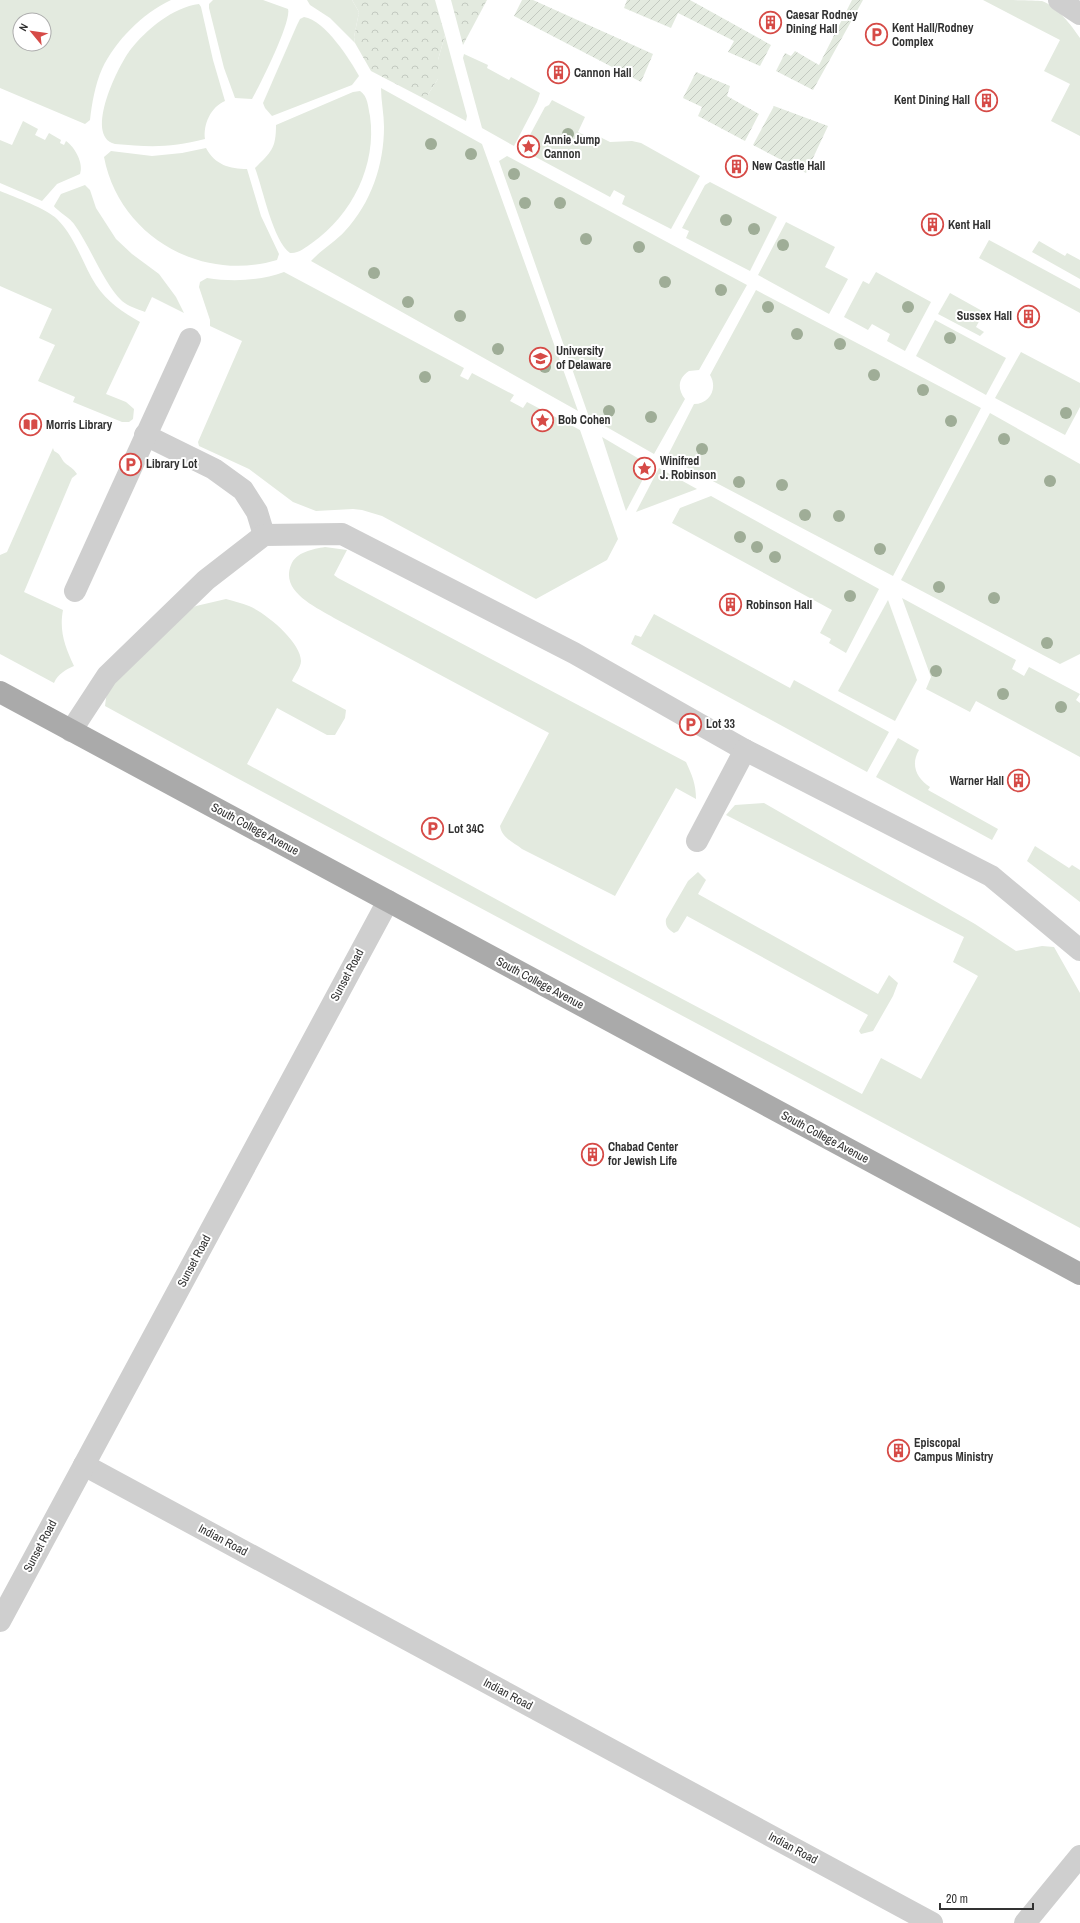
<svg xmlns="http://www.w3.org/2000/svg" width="1080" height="1923" font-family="'Archivo Narrow',sans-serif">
	<defs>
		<pattern id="forest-crowns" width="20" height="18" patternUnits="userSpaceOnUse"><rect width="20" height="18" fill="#e3eadf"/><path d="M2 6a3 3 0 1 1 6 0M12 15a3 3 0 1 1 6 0" fill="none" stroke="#c3c9c0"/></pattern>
		<pattern id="garden-furrows" width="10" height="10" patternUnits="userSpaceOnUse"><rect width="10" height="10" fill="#e3eadf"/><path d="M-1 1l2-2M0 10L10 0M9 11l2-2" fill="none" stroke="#c3c9c0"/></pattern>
	</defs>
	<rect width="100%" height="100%" fill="#fff"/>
	<g fill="#e3eadf" fill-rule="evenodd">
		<path d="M0,0H171C142,14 116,40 102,69C95,85 92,103 90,120L85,124L0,88ZM20,20H44V44H20Z"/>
		<path d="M213,0H263L288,9C292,21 260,85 252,99L235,98L224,68L209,8V4Z"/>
		<polygon points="307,0 352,0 359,12 354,37 355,43 330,18 310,5"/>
		<path d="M983,0C994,0 1035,0 1042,1C1058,7 1071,25 1080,38V136L1051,121L1070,84L1044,71L1060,40Z"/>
		<path d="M199,4L201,7L213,60L225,101C211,107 203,124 205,139C171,148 149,147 115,144C83,136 119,64 131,49C146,30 173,7 199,4Z"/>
		<path d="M304,17C325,20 350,60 359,76L352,85L272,116L265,108L263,103L297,25L300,19Z"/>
		<polygon points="445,35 467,116 466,121 419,96 427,96 438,79 438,60"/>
		<polygon points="464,54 488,65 487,68 509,80 511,77 540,93 537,102 514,146 482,128 463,58"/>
		<path d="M381,88L482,144L578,411L311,261C321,250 335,242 345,231C371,203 384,165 384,127C384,114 381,101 381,88Z"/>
		<path d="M360,91C368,96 368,107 370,116C377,165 352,215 312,243C306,247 298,254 290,253C273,241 263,189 255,168C271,152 276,149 276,125L353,92Z"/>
		<polygon points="552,100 585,117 578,132 590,138 596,135 610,142 632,141 641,143 700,176 671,229 622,204 625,196 614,190 610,197 530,154 533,148 525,144 545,107 549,105"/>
		<path d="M23,121L38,129L35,135L45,140L49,133L61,140L60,143L64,145L66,141C75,147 84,164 80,174L57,184L42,201L0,183V140L12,145Z"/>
		<path d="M206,148C215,165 230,169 247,169L261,216L279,254L277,260C201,283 119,236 104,157L111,151L152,156L182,153Z"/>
		<path d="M507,156L747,285L699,370L689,371C678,378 677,389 685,399L654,454L589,417L499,161Z"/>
		<polygon points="710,182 777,217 750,271 686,238 689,231 682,228 705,185"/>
		<path d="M85,185L90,190L96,208L116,239L132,254L159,274L176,297L184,313L152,297L145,312C137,309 128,306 122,301C104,284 90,246 74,224C70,218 55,209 54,206L61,194Z"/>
		<path d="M0,191C15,197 47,209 57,219C76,238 82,263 96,285C107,302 123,312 140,322L106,394L126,402L134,409L133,419L129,422H122L73,402L75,397L38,381L55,345L39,338L52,309L0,286Z"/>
		<polygon points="786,222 835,247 825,267 848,279 829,314 758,275"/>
		<polygon points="989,240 1080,289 1080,313 979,258"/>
		<polygon points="1039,241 1065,256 1067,253 1080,260 1080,279 1032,252"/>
		<path d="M284,272L464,368L460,376L468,380L472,373L514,395L510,401L523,408L527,402L580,430L618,539L607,560L536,599L382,516L362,510L353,509L316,511L293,502L249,469L199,446L198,442L242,341L210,326V320L199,287L200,282L207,278C232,282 259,281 284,272Z"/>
		<polygon points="876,272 931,302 905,351 887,341 890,334 872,324 868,330 844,317 863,281 869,284"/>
		<path d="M756,290L981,408L893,576L667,457L694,404C710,404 718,388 710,375Z"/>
		<polygon points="950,293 984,312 976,327 984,332 980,336 938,314"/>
		<polygon points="935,320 1006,358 986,395 916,356"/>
		<polygon points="1021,352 1080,383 1080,407 1065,435 995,398"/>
		<polygon points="990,413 1080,464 1080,654 1060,664 901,580"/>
		<polygon points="602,437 641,460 638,465 643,468 647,462 651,464 626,511"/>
		<path d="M53,448L54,451C62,455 60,458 65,463C70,467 73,468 77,474L72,478L24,592L63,610C59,631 65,647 74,666C65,670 58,674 54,683L0,654V555L7,552Z"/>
		<polygon points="659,468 697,489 636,512"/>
		<polygon points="711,496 879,589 846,653 829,643 831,639 820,633 832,610 672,523 680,508"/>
		<path d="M325,547L347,550L334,575L338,578L686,762C692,775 696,784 696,799L676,788L615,896L522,849C513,842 502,838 500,826L549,733L334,618C316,607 280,592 291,565C296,552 313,549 325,547Z"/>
		<polygon points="902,598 1016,660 1012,669 1024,676 1029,667 1080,694 1076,700 1080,703 1080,757 976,701 970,712 926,689 931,677"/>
		<path d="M226,599C233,601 242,603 249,606C266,613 301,642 301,661C301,667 294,676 292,681L346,710L345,718L335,735H327L277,708L247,764L584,947L862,1094L881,1058L921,1079L978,976L953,962L964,937L726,815L735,805L764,803L975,924L1016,951L1042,946L1054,947L1080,993V1228L235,777L105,706L106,698L112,682L176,617L196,606Z"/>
		<polygon points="888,600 917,680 895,721 838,691"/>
		<polygon points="654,614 790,688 794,680 889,732 867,772 631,644 635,635 641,637"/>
		<path d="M898,738L919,750C910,765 917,779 930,787L928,790L998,829L992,840L876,777Z"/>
		<polygon points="1035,846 1069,868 1072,865 1080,870 1080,902 1027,861"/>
		<path d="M698,872L706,880L698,894L878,994L889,975L898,983L893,996L873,1031L861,1034L859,1031L868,1015L687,916L678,931L674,933C668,929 665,926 666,919L688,881Z"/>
	</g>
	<g fill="url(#forest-crowns)">
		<polygon points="352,0 435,0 445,35 438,60 438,79 427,96 419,96 371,71 355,43 354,37 359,12"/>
		<polygon points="451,0 487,0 463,45"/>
	</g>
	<g fill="url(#garden-furrows)">
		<polygon points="522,0 533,0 653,54 641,82 514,16"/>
		<polygon points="627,0 690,0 771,45 760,66 728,52 734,41 678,13 671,28 624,8"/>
		<polygon points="852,0 863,0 813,90 776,71 785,53 791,56 795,51 819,65"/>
		<polygon points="696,72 730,86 727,96 759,114 745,141 698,116 702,107 683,98"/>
		<polygon points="774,106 828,126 806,173 753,145"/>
	</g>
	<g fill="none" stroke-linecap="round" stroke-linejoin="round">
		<g stroke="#cfcfcf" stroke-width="22">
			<polyline points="1059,0 1080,14"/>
			<polyline points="145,435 214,469 243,490 257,512 264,535"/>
			<polyline points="75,591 190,339"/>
			<polyline points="71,731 107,676 206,580 264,535 342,534 574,653 745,750 991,876 1080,950"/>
			<polyline points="697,841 745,750"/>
			<polyline points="84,1465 932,1923"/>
			<polyline points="0,1621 388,901"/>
			<polyline points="1025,1923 1080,1856"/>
		</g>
		<polyline stroke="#aaa" stroke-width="22" points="0,692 1080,1274"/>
	</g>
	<g fill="#9fad97">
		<circle cx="568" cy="134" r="6"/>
		<circle cx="431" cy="144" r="6"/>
		<circle cx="471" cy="154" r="6"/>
		<circle cx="514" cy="174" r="6"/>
		<circle cx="525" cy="203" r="6"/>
		<circle cx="560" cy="203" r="6"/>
		<circle cx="726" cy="220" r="6"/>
		<circle cx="754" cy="229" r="6"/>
		<circle cx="586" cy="239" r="6"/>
		<circle cx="783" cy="245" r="6"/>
		<circle cx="639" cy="247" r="6"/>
		<circle cx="374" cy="273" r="6"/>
		<circle cx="665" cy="282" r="6"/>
		<circle cx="721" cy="290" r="6"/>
		<circle cx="408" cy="302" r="6"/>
		<circle cx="768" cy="307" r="6"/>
		<circle cx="908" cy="307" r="6"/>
		<circle cx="460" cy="316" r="6"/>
		<circle cx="797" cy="334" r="6"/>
		<circle cx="950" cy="338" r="6"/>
		<circle cx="840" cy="344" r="6"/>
		<circle cx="498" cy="349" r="6"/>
		<circle cx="545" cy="367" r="6"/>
		<circle cx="874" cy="375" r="6"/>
		<circle cx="425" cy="377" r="6"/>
		<circle cx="923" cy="390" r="6"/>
		<circle cx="609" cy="411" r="6"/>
		<circle cx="1066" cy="413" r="6"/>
		<circle cx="651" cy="417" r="6"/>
		<circle cx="951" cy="421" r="6"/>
		<circle cx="542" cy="423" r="6"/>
		<circle cx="1004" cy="439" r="6"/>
		<circle cx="702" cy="449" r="6"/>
		<circle cx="1050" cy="481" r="6"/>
		<circle cx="739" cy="482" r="6"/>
		<circle cx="782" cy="485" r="6"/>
		<circle cx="805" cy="515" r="6"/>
		<circle cx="839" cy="516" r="6"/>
		<circle cx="740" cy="537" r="6"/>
		<circle cx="757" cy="547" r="6"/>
		<circle cx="880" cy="549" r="6"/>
		<circle cx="775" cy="557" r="6"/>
		<circle cx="939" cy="587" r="6"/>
		<circle cx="850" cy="596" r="6"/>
		<circle cx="994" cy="598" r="6"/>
		<circle cx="1047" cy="643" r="6"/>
		<circle cx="936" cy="671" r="6"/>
		<circle cx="1003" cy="694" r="6"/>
		<circle cx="1061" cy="707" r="6"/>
	</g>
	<defs>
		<symbol id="building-ring" viewBox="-11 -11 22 22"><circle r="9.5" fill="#fff" stroke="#d64b47" stroke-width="1.5"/><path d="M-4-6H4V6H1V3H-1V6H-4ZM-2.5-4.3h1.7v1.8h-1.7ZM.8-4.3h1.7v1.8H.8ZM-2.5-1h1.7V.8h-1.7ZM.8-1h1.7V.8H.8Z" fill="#d64b47"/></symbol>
		<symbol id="parking-ring" viewBox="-11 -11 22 22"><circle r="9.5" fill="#fff" stroke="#d64b47" stroke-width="1.5"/><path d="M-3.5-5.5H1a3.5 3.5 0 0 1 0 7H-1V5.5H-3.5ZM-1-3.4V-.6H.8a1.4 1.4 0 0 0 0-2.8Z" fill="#d64b47"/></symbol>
		<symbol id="sight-ring" viewBox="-11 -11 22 22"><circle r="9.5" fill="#fff" stroke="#d64b47" stroke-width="1.5"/><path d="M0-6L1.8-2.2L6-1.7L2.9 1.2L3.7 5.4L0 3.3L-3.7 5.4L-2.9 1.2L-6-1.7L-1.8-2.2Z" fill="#d64b47"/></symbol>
		<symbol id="university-ring" viewBox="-11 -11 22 22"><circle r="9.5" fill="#fff" stroke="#d64b47" stroke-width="1.5"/><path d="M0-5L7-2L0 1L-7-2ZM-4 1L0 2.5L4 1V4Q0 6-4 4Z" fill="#d64b47"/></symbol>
		<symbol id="library-ring" viewBox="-11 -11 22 22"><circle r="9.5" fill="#fff" stroke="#d64b47" stroke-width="1.5"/><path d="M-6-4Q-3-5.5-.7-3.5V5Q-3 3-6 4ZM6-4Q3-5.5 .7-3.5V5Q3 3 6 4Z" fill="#d64b47"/></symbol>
	</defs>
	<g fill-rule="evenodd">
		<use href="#building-ring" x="758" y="10" width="25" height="25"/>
		<use href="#parking-ring" x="864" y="22" width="25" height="25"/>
		<use href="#building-ring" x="546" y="60" width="25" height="25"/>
		<use href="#building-ring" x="974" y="88" width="25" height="25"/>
		<use href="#sight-ring" x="516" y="134" width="25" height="25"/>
		<use href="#building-ring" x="724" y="154" width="25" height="25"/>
		<use href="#building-ring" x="920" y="212" width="25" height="25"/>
		<use href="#building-ring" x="1016" y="304" width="25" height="25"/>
		<use href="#university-ring" x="528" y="346" width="25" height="25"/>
		<use href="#sight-ring" x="530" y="408" width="25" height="25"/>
		<use href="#library-ring" x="18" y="412" width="25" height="25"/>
		<use href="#parking-ring" x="118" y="452" width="25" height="25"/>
		<use href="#sight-ring" x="632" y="456" width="25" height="25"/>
		<use href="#building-ring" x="718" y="592" width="25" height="25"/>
		<use href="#parking-ring" x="678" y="712" width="25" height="25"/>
		<use href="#building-ring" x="1006" y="768" width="25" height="25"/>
		<use href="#parking-ring" x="420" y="816" width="25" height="25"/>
		<use href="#building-ring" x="580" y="1142" width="25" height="25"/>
		<use href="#building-ring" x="886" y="1438" width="25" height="25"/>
	</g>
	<g text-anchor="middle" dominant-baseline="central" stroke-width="4" stroke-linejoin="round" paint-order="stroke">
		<g font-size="12" font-weight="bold" fill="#323232" stroke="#fff" text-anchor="start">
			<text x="786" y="15">Caesar Rodney<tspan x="786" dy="14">Dining Hall</tspan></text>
			<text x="892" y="28">Kent Hall/Rodney<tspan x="892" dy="14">Complex</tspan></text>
			<text x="574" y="73">Cannon Hall</text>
			<text x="970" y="100" text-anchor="end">Kent Dining Hall</text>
			<text x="544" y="140">Annie Jump<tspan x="544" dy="14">Cannon</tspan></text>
			<text x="752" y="166">New Castle Hall</text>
			<text x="948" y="225">Kent Hall</text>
			<text x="1012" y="316" text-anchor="end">Sussex Hall</text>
			<text x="556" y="351">University<tspan x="556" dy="14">of Delaware</tspan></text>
			<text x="558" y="420">Bob Cohen</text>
			<text x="46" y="425">Morris Library</text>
			<text x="660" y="461">Winifred<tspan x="660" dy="14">J. Robinson</tspan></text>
			<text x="146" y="464">Library Lot</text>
			<text x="746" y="605">Robinson Hall</text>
			<text x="706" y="724">Lot 33</text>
			<text x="1004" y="781" text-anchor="end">Warner Hall</text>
			<text x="448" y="829">Lot 34C</text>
			<text x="608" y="1147">Chabad Center<tspan x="608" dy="14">for Jewish Life</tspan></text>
			<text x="914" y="1443">Episcopal<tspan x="914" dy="14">Campus Ministry</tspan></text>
		</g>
		<g font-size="12" fill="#323232" stroke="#fff">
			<text transform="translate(255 829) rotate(28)">South College Avenue</text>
			<text transform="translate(347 975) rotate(-62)">Sunset Road</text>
			<text transform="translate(540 983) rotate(28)">South College Avenue</text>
			<text transform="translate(825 1137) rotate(28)">South College Avenue</text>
			<text transform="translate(194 1261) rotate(-62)">Sunset Road</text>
			<text transform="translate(223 1540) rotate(28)">Indian Road</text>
			<text transform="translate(40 1546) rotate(-62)">Sunset Road</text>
			<text transform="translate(508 1694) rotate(28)">Indian Road</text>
			<text transform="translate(793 1848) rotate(28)">Indian Road</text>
		</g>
	</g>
	<g transform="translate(32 32) rotate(299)"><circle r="19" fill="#ffffff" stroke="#adadad"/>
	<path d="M0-3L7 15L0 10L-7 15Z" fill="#d64b47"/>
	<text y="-6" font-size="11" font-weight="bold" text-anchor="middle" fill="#323232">N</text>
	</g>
	<path d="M940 1903v6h93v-6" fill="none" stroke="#323232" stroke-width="2"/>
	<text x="946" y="1903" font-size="12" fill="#323232" stroke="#ffffff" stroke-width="3" paint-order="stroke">20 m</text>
</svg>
